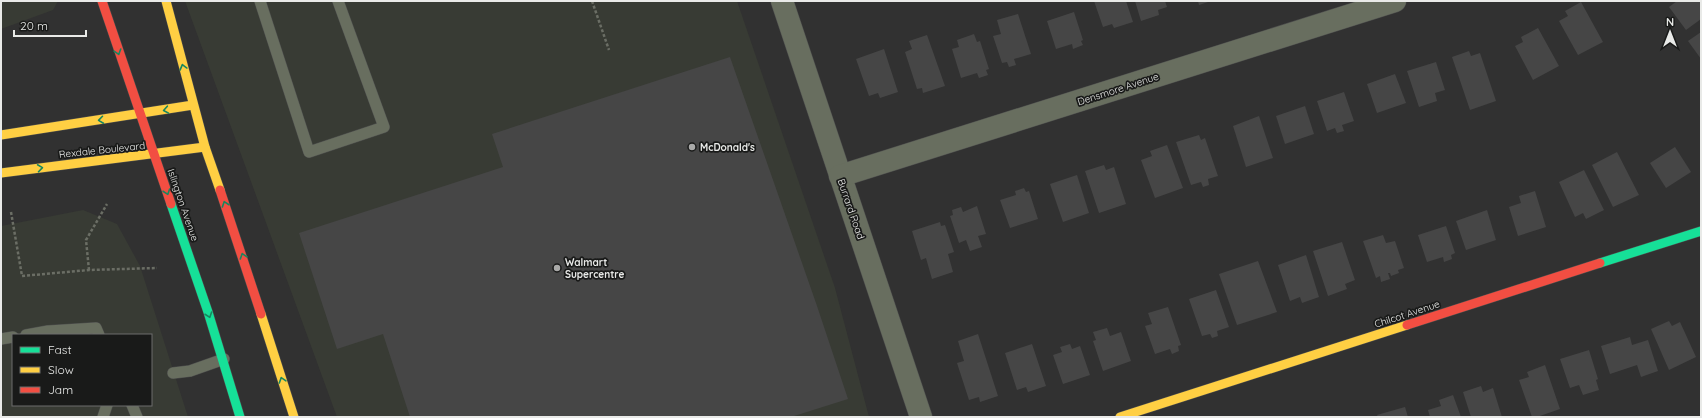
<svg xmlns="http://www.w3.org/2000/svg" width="1702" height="418" font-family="Quicksand,sans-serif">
	<rect width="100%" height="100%" fill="#313131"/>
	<g fill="#383b34" fill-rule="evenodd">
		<polygon points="1,1 58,1 53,10 1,29"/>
		<polygon points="185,1 737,1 835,288 869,417 337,417"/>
		<path d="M83,210L117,224L140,266L188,417H1V226ZM13,335H151V405H13Z"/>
	</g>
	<g fill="#464646">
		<polygon points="1094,1 1126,1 1133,22 1114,28 1112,24 1103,27"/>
		<polygon points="1135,1 1165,1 1167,7 1158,10 1159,15 1141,21"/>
		<polygon points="1198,1 1211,1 1199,5"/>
		<polygon points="1677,1 1701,1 1701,19 1686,30 1669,7"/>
		<polygon points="1581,2 1603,42 1578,55 1559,21 1568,16 1565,11"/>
		<polygon points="1074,12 1083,40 1081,41 1083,45 1073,49 1072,44 1056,49 1047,21"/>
		<polygon points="1018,14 1031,54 1014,59 1016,65 1009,67 1007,62 1002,63 993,36 1001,34 997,20"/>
		<polygon points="1538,28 1559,66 1533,80 1515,46 1523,42 1521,37"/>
		<polygon points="1701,32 1701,59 1688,41"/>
		<polygon points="974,34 977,42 980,41 989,69 986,70 988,75 979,78 977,73 961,78 952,49 959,47 957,40"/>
		<polygon points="927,35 945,86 923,93 922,88 917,89 905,52 912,49 909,41"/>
		<polygon points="884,49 898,92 880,98 878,93 869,96 856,59"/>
		<polygon points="1469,51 1471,56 1480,53 1496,101 1470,110 1452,57"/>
		<polygon points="730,57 816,303 848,399 791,417 410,417 383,334 337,349 299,233 503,167 492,134"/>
		<polygon points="1436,62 1445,90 1435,93 1437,101 1419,107 1407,71"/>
		<polygon points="1395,74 1406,103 1377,113 1367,84"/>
		<polygon points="1344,92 1354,121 1342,125 1344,131 1337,133 1335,128 1327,131 1317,101"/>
		<polygon points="1305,106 1314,134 1285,144 1276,116"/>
		<polygon points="1259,116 1273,158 1246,167 1233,126"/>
		<polygon points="1199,135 1201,140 1205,138 1218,176 1208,179 1209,185 1203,187 1201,182 1191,185 1176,142"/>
		<polygon points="1167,145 1183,188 1155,198 1141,160 1152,156 1150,151"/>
		<polygon points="1675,147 1691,172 1666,188 1650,163"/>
		<polygon points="1617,152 1639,195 1613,207 1592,165"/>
		<polygon points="1104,165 1106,170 1114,167 1126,204 1099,213 1085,171"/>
		<polygon points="1584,170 1604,210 1586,219 1583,213 1575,217 1559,182"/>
		<polygon points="1077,175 1089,213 1063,222 1050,184"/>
		<polygon points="1024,188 1026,192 1029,191 1038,219 1010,228 1000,200 1016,195 1015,191"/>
		<polygon points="1535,191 1546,227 1518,236 1509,207 1521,203 1519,196"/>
		<polygon points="977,206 986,234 978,236 982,247 970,251 966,240 959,243 950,216 953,215 952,210 961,207 963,212"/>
		<polygon points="1487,210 1496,240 1466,250 1456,221"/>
		<polygon points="940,222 941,226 945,225 954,252 948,254 953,272 932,279 926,258 921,260 912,231"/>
		<polygon points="1446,226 1455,253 1451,255 1452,259 1444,262 1443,257 1427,262 1418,235"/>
		<polygon points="1383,235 1386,243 1395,241 1404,268 1398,270 1399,273 1391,276 1390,273 1388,273 1390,279 1381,282 1380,276 1376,278 1363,241"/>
		<polygon points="1342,242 1355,280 1345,284 1347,289 1328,296 1313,251"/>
		<polygon points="1306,255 1319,297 1302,303 1300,297 1290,301 1278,265"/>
		<polygon points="1258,261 1277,312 1237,325 1219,274"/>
		<polygon points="1216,290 1229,327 1217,331 1218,336 1212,338 1210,334 1202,336 1189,299"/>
		<polygon points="1168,307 1181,345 1178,346 1179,351 1172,354 1170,349 1155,354 1145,326 1152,324 1148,313"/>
		<polygon points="1669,321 1672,326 1680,322 1696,357 1669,370 1651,329"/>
		<polygon points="1107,328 1110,336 1121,332 1131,361 1103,371 1093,341 1096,340 1093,332"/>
		<polygon points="978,334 998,396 980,402 979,397 969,400 957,363 964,361 958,341"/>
		<polygon points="1630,337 1632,345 1648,340 1658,371 1641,377 1637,365 1610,374 1601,346"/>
		<polygon points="1032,344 1046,386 1028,392 1026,387 1017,390 1005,353"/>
		<polygon points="1070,344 1072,349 1080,346 1090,375 1063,384 1053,355 1062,352 1060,347"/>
		<polygon points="1589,350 1598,379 1596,380 1599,390 1583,395 1579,385 1570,388 1560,359"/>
		<polygon points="1545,365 1560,409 1537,417 1532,417 1519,380 1529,377 1527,372"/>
		<polygon points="1481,386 1483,392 1493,388 1502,417 1471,417 1463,392"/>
		<polygon points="1453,395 1461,417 1430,417 1428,410 1441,406 1439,400"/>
		<polygon points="1405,407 1408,417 1378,417 1377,415"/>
	</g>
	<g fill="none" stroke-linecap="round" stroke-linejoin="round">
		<defs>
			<g id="lane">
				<polyline points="260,1 309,152 384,127 338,1"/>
				<polyline points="26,335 48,331 96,328 99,335"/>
				<polyline points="1,339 13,337"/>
				<polyline points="173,373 190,371 224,359"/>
				<polyline points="132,405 137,417"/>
				<polyline points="103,417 107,405"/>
			</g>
			<g id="street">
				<polyline points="782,1 921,417"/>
				<polyline points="840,176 1395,1"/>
			</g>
			<g id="fast">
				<polyline points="171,204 208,312 240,417"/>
				<polyline points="1600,263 1701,231"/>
			</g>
			<g id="slow">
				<polyline points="166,1 205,147 220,190"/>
				<polyline points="1,135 193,105"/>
				<polyline points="1,173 205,147"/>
				<polyline points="261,314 294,417"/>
				<polyline points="1120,417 1407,325"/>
			</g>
			<g id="jam">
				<polyline points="102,1 171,204"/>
				<polyline points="220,190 261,314"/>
				<polyline points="1407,325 1600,263"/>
			</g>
		</defs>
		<use href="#lane" stroke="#4e4f4e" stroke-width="12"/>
		<use href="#street" stroke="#4e4f4e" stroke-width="23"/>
		<use href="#fast" stroke="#4e4f4e" stroke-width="10"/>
		<use href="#slow" stroke="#4e4f4e" stroke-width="10"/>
		<use href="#jam" stroke="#4e4f4e" stroke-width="10"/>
		<g stroke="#6b6e65" stroke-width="2.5" stroke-dasharray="3 2" stroke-linecap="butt">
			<polyline points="592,1 609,50"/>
			<polyline points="11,212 22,276 89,270 157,268"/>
			<polyline points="89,270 86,240 107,204"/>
		</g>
		<use href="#lane" stroke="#686e5f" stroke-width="11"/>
		<use href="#street" stroke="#686e5f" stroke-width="22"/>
		<use href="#fast" stroke="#16e098" stroke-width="9"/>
		<use href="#slow" stroke="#ffcf43" stroke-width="9"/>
		<use href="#jam" stroke="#f24e42" stroke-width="9"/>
	</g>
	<defs><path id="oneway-chevron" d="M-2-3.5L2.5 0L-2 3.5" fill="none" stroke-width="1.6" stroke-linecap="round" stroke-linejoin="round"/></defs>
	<g stroke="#17875f">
		<use href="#oneway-chevron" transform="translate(118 52) rotate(73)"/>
		<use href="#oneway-chevron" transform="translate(183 67) rotate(-105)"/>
		<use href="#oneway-chevron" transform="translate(166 110) rotate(170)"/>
		<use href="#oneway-chevron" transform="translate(101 120) rotate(172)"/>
		<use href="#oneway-chevron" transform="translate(40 168) rotate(-8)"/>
		<use href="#oneway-chevron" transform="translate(167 192) rotate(71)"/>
		<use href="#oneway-chevron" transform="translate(225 204) rotate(-109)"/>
		<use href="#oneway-chevron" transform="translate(243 256) rotate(-108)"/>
		<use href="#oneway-chevron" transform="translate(209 315) rotate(71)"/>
		<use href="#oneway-chevron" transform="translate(282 380) rotate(-108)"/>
	</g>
	<g fill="#a9a9a8" stroke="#191a19" stroke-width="1.5">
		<circle cx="692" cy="147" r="4"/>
		<circle cx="557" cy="268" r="4"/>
	</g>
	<g text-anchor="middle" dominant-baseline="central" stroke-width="3.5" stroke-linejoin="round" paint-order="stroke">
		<g font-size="10" fill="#e9eae8" stroke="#191a19">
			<text transform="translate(1118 89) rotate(-18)">Densmore Avenue</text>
			<text transform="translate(102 150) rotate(-6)">Rexdale Boulevard</text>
			<text transform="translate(183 205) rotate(71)">Islington Avenue</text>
			<text transform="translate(851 209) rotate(71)">Burrard Road</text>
			<text transform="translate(1407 314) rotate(-18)">Chilcot Avenue</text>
		</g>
		<g font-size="10" font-weight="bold" fill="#e9eae8" stroke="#191a19" text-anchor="start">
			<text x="700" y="147">McDonald's</text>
			<text x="565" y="262">Walmart<tspan x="565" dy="12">Supercentre</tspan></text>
		</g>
	</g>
	<rect width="1702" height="418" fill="none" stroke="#e9eae8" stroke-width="4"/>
	<rect x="12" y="334" width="140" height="72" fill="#191a19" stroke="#6c6d6c"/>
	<rect x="20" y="347" width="20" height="6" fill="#16e098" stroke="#6c6d6c"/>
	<text x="48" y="354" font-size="12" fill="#e9eae8">Fast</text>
	<rect x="20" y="367" width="20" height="6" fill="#ffcf43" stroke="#6c6d6c"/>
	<text x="48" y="374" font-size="12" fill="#e9eae8">Slow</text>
	<rect x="20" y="387" width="20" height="6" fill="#f24e42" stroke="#6c6d6c"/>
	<text x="48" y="394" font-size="12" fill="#e9eae8">Jam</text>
	<g transform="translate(1670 32)" stroke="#191a19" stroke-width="3" paint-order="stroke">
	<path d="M0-3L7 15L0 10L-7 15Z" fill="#e9eae8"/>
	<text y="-6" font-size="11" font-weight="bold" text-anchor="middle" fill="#e9eae8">N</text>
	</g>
	<path d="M14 30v6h72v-6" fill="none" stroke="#e9eae8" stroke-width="2"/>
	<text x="20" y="30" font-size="12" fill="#e9eae8" stroke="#191a19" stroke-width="3" paint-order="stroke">20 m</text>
</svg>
